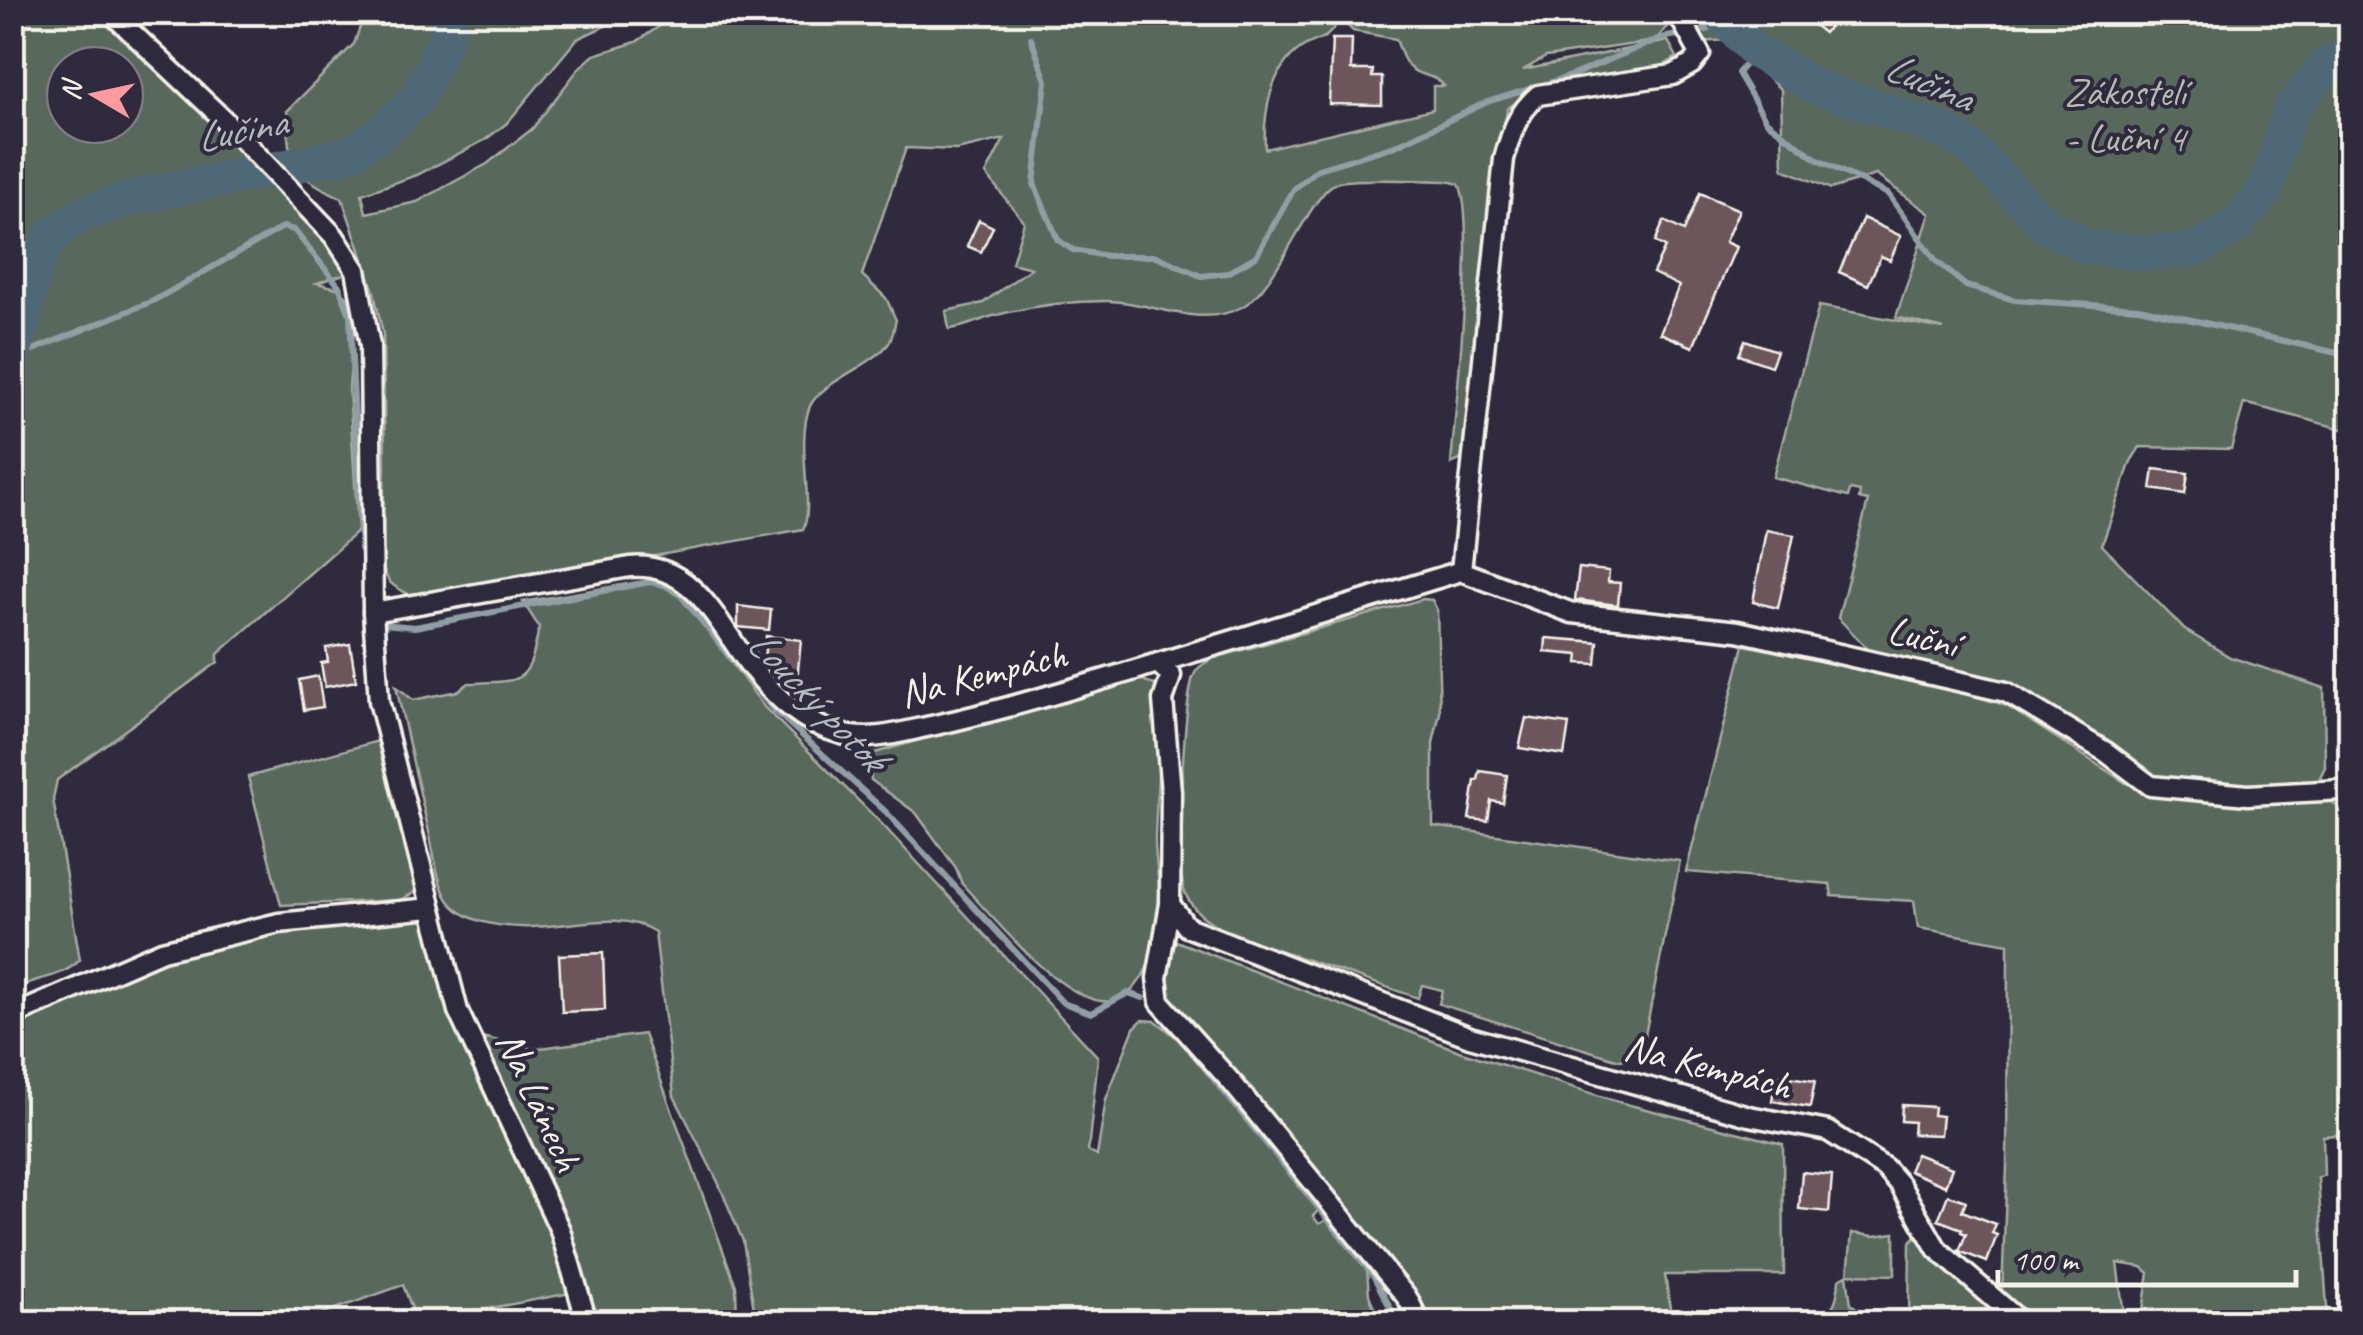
<svg xmlns="http://www.w3.org/2000/svg" width="2363" height="1335" font-family="Caveat,sans-serif">
	<rect width="100%" height="100%" fill="#2f2a3d"/>
	<filter id="ink" filterUnits="userSpaceOnUse"><feTurbulence type="fractalNoise" baseFrequency=".01" numOctaves="2"/><feDisplacementMap in="SourceGraphic" scale="20" xChannelSelector="R" yChannelSelector="G"/><feConvolveMatrix kernelMatrix="1 2 1 2 8 2 1 2 1" color-interpolation-filters="sRGB"/></filter>
	<g filter="url(#ink)">
		<g fill="#59675d" stroke="#a6aca2" stroke-width="2.5" fill-rule="evenodd">
			<path d="M13,13H99L218,125L356,270L317,283L337,288L347,296L355,321L349,388L358,531L218,654V662L57,780L53,799L80,960C55,983 37,973 13,993ZM65,65H125V125H65Z"/>
			<path d="M365,13H633L577,39L507,123L485,140L417,175L362,194L366,213L417,202L487,164L532,129L580,67L594,55L636,42L679,13H2350V431L2244,403L2231,449L2140,447L2131,461L2102,545L2185,630L2230,657L2324,688L2325,767L2315,788L2343,811L2340,886H2350V1134L2323,1136L2324,1175L2318,1178L2328,1322H2141L2149,1273L2142,1267L2117,1263L2125,1322H2015L2002,1293L2007,1165L2008,944L1918,928L1914,901L1832,896L1830,884L1686,872L1744,645L1940,684L2007,706L2126,783L2130,770L2006,692L1872,653L1838,618L1868,501L1859,499L1860,492L1850,490L1848,497L1773,477L1819,306L1944,329L1896,317L1930,214L1876,175L1831,189L1783,169L1781,90L1729,40L1699,42L1671,22L1655,41L1546,57L1523,70L1668,41L1677,57L1661,67L1531,91L1507,109L1474,359L1469,456L1451,464C1455,412 1477,221 1459,184L1447,181C1418,181 1365,177 1339,182C1311,188 1279,287 1242,307C1197,330 1153,301 1107,301C1068,301 1030,306 993,316C978,320 965,328 949,329L946,311L983,303L1031,268L1012,263L1024,222L986,174L1004,139L957,150L906,148L862,275L886,298L896,320C894,326 893,337 889,343C873,366 822,381 810,406C795,441 815,508 803,529L419,599C394,587 385,586 381,557L385,468L383,334L373,288L342,198C291,174 288,166 287,111L354,44ZM1338,22H1344L1353,31L1396,39C1400,50 1404,64 1413,70C1425,78 1435,74 1444,86H1433V109L1265,149C1263,115 1270,69 1301,48C1319,36 1323,45 1338,22Z"/>
			<path d="M639,582H657L684,599L765,708L880,822L1098,1057L1088,1151L1097,1156L1106,1099L1134,1028L1142,1020L1156,1021L1182,1042L1319,1210L1313,1216L1319,1224L1328,1219L1367,1269L1369,1295L1380,1322H756L743,1241L718,1182L674,1096L655,932C627,914 590,922 558,925C527,929 471,930 449,901C438,886 434,855 430,836C418,786 407,736 396,686L413,700L458,691L469,683C523,681 529,685 539,627L523,602Z"/>
			<path d="M1423,599L1432,600L1437,610L1440,713L1433,743V826L1680,861L1643,1045L1627,1059L1619,1060L1439,1004L1442,990L1422,985L1418,998L1227,932C1208,921 1191,911 1184,890C1176,864 1183,699 1194,675C1197,667 1204,664 1211,659Z"/>
			<path d="M1136,677L1159,687C1163,739 1156,789 1155,840C1155,866 1162,891 1160,917C1158,948 1140,1007 1101,1001C1056,995 993,917 962,884L956,868L916,813L871,780L868,755Z"/>
			<polygon points="378,741 419,881 417,891 400,900 281,905 248,777"/>
			<polygon points="431,908 469,1034 533,1049 644,1034 736,1286 737,1322 584,1322 576,1292 417,1322 403,1285 299,1322 13,1322 13,1016 162,951 279,923"/>
			<polygon points="1176,941 1459,1051 1622,1103 1783,1144 1784,1275 1665,1275 1672,1322 1425,1322 1159,991"/>
			<polygon points="1852,1233 1874,1236 1895,1233 1895,1275 1848,1274"/>
			<polygon points="1916,1236 1927,1243 2008,1322 1909,1322 1910,1242"/>
			<path d="M1847,1275L1851,1304L1859,1310L1895,1311L1896,1322H1818C1834,1310 1838,1299 1839,1279Z"/>
		</g>
		<g fill="none" stroke-linecap="round" stroke-linejoin="round">
			<g stroke="#919fa5" stroke-width="6">
				<polyline points="1031,38 1046,81 1034,184 1058,240 1073,250 1107,256 1156,256 1201,276 1227,273 1256,256 1294,189 1318,169 1395,146 1487,102 1568,77 1661,38 1727,26"/>
				<polyline points="1756,52 1738,73 1766,121 1818,160 1888,194 1936,261 1966,286 2015,300 2139,308 2350,356"/>
				<polyline points="16,357 153,301 283,227 294,230 339,286 350,315 361,549"/>
				<polyline points="383,624 415,627 650,582 674,587 772,708 886,812 1063,1003 1091,1013 1128,993 1143,998"/>
				<polyline points="1177,1034 1373,1275 1398,1322"/>
			</g>
			<g stroke="#4f6878" stroke-width="35">
				<polyline points="1717,12 1756,52 1816,87 1945,131 1973,150 2044,224 2088,247 2144,253 2197,249 2234,227 2265,191 2290,111 2327,64 2350,54"/>
				<polyline points="12,362 38,259 53,234 83,214 139,196 350,154 385,130 418,98 444,42 451,12"/>
			</g>
		</g>
		<g fill="#6c565c" stroke="#f4f1e8" stroke-width="2.5">
			<polygon points="1797,12 1821,12 1833,22 1824,33"/>
			<polygon points="1332,39 1352,39 1351,70 1373,70 1372,77 1382,77 1382,105 1329,104"/>
			<polygon points="1700,193 1739,210 1725,242 1736,247 1693,347 1660,333 1679,286 1653,273 1665,247 1655,242 1664,221 1684,231"/>
			<polygon points="1863,218 1901,236 1890,260 1881,256 1868,285 1839,272"/>
			<polygon points="979,220 993,227 981,252 967,246"/>
			<polygon points="1745,340 1777,351 1771,366 1739,355"/>
			<polygon points="2154,469 2188,473 2185,494 2151,489"/>
			<polygon points="1766,530 1794,535 1778,608 1753,602"/>
			<polygon points="1579,568 1609,571 1608,582 1620,583 1618,605 1575,600"/>
			<polygon points="738,606 771,610 769,630 738,627"/>
			<polygon points="766,636 801,640 797,680 777,678 769,669 770,664 764,663"/>
			<polygon points="1546,638 1598,642 1596,664 1578,663 1579,655 1545,652"/>
			<polygon points="350,644 356,681 325,687 321,663 328,662 326,648"/>
			<polygon points="318,676 323,707 304,710 299,680"/>
			<polygon points="1526,718 1569,724 1564,755 1519,748"/>
			<polygon points="1480,771 1507,775 1503,803 1491,801 1488,821 1469,819 1475,780 1478,780"/>
			<polygon points="603,953 605,1010 562,1012 559,955"/>
			<polygon points="1776,1075 1815,1081 1810,1107 1772,1101"/>
			<polygon points="1902,1105 1934,1107 1933,1115 1942,1116 1940,1135 1913,1134 1914,1122 1901,1121"/>
			<polygon points="1916,1154 1952,1168 1945,1186 1909,1171"/>
			<polygon points="1802,1172 1832,1175 1829,1212 1799,1209"/>
			<polygon points="1948,1195 1966,1201 1962,1211 1996,1224 1992,1233 1997,1235 1987,1262 1959,1251 1966,1234 1961,1232 1962,1229 1938,1220"/>
		</g>
		<g fill="none" stroke-linecap="round" stroke-linejoin="round">
			<defs>
				<g id="minor">
					<polyline points="110,12 222,118 334,236 356,270 370,346 373,612 379,701 458,1011 560,1230 587,1322"/>
					<path d="M1461,571L1504,159C1511,133 1517,113 1538,95L1673,75L1692,64L1700,54L1677,12"/>
					<path d="M373,612L630,567C694,561 718,625 751,667C775,697 803,724 841,734C870,742 902,732 931,726C1008,709 1082,686 1158,663L1171,676L1163,700L1171,792L1170,904L1187,927L1470,1037L1749,1116L1828,1131L1885,1168L1900,1185L1937,1249L2021,1322"/>
					<polyline points="1158,663 1461,571 1572,613 1738,631 2006,692 2106,752 2151,786 2248,795 2342,790 2350,786"/>
					<polyline points="1170,904 1157,978 1160,1002 1234,1085 1318,1188 1408,1299 1419,1322"/>
					<polyline points="12,1016 162,951 279,923 431,908"/>
				</g>
			</defs>
			<use href="#minor" stroke="#f4f1e8" stroke-width="25"/>
			<use href="#minor" stroke="#2f2a3d" stroke-width="18"/>
		</g>
	</g>
	<g text-anchor="middle" dominant-baseline="central" stroke-width="8" stroke-linejoin="round" paint-order="stroke">
		<g font-size="40" fill="#b6bab0" stroke="#2f2a3d">
			<text x="2125" y="92">Zákostelí<tspan x="2125" dy="46">- Luční 4</tspan></text>
		</g>
		<g font-size="40" fill="#f4f1e8" stroke="#2f2a3d">
			<text transform="translate(1923 637) rotate(13)">Luční</text>
			<text transform="translate(983 674) rotate(-14)">Na Kempách</text>
			<text transform="translate(1708 1066) rotate(14)">Na Kempách</text>
			<text transform="translate(539 1101) rotate(65)">Na Lánech</text>
		</g>
		<g font-size="42" font-style="italic" fill="#b2babb" stroke="#2f2a3d">
			<text transform="translate(1929 82) rotate(23)">Lučina</text>
			<text transform="translate(241 130) rotate(-11)">Lučina</text>
			<text transform="translate(817 700) rotate(46)">Loucký potok</text>
		</g>
	</g>
	<rect width="2363" height="1335" fill="none" stroke="#2f2a3d" stroke-width="50"/>
	<rect x="25" y="25" width="2313" height="1285" fill="none" stroke="#f4f1e8" stroke-width="4" filter="url(#ink)"/>
	<g transform="translate(95 95) rotate(279)"><circle r="48" fill="#2f2a3d" stroke="#7e7a81" stroke-width="2.5"/>
	<path d="M0-8L18 38L0 25L-18 38Z" fill="#ff9aa2"/>
	<text y="-15" font-size="28" font-weight="bold" text-anchor="middle" fill="#f4f1e8">N</text>
	</g>
	<path d="M1998 1270v15h298v-15" fill="none" stroke="#f4f1e8" stroke-width="5"/>
	<text x="2013" y="1270" font-size="30" fill="#f4f1e8" stroke="#2f2a3d" stroke-width="8" paint-order="stroke">100 m</text>
</svg>
